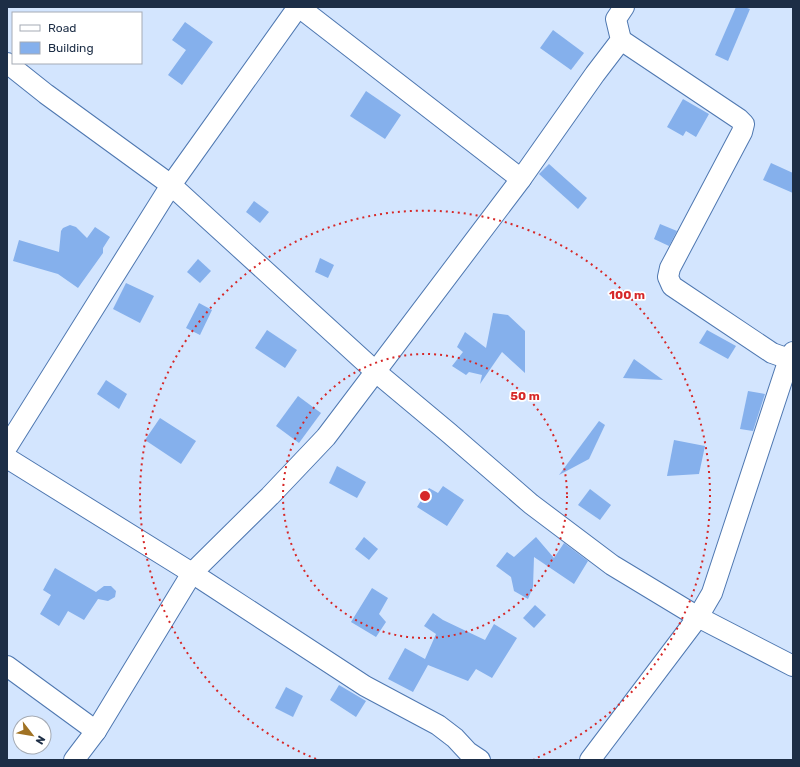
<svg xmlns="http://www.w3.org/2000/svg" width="800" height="767" font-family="Rubik,sans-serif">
	<rect width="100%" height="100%" fill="#d3e5fe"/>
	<g fill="#85b0ec">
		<polygon points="736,7 744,7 750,9 728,61 715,55"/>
		<polygon points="185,22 213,42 182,85 168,75 186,50 172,40"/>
		<polygon points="553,30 584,53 571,70 540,48"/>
		<polygon points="366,91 401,115 385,139 350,116"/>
		<polygon points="683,99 709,114 696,137 686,131 683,136 667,127"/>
		<polygon points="771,163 793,173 793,193 763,180"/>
		<polygon points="549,164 587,198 578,209 539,174"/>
		<polygon points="254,201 269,212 260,223 246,212"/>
		<polygon points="660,224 677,231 669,246 654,239"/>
		<polygon points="70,225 76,227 87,238 95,227 110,237 103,248 103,253 78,288 58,274 13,261 19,240 59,252 61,231 63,228"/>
		<polygon points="320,258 334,265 328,278 315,272"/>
		<polygon points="198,259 211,271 200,283 187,272"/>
		<polygon points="126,283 154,296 140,323 113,309"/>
		<polygon points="199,303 212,310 200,335 186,328"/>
		<polygon points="493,313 508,315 525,331 525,373 502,352 480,384 482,375 469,372 466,375 452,366 463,352 457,347 465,332 486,348"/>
		<polygon points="267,330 297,350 285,368 255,348"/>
		<polygon points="707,330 736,346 728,359 699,343"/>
		<polygon points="634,359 663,380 623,378"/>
		<polygon points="106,380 127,394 119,409 97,394"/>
		<polygon points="748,391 765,394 753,431 740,429"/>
		<polygon points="298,396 321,413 299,443 276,426"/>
		<polygon points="160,418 196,441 181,464 145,440"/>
		<polygon points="599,421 605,425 589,459 559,475"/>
		<polygon points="674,440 705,446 699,474 667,476"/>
		<polygon points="337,466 366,482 357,498 329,483"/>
		<polygon points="443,486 464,500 447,526 417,507 429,488 438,493"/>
		<polygon points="590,489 611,505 600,520 578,505"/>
		<polygon points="364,537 378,549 369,560 355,549"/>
		<polygon points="536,537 554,558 564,543 588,561 574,584 534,557 533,587 528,599 514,591 511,577 496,566 507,552 514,557"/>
		<polygon points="55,568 96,592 104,586 111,586 116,591 115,597 108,601 98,599 84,620 68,611 59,626 40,614 51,595 43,590"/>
		<polygon points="372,588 388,598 379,614 386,622 376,637 351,622"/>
		<polygon points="535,605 546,615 534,628 523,618"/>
		<polygon points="433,613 443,620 485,640 494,624 517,638 492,678 476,669 468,681 428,665 413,692 388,679 405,648 425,659 436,634 424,626"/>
		<polygon points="339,685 366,701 356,717 330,700"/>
		<polygon points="286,687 303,696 293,717 275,708"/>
	</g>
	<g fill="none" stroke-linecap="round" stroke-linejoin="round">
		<defs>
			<g id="street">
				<polyline points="299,7 521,179"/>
				<polyline points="621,40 739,119 744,124 742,132 670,268 668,277 672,286 772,353 789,359"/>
				<polyline points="7,63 46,94 171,185 376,372 449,433 531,504 612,565 698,617 793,666"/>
				<polyline points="7,447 171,185 298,7"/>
				<polyline points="7,458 192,573 365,686 438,725 455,738 468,752 480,760"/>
				<polyline points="7,666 96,731"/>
				<polyline points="74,760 96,731 192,573 270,496 326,437 521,179 595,74 621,40 616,19 624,7"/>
				<polyline points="590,760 698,617 712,593 789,359 793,352"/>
			</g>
		</defs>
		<use href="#street" stroke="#4f78b1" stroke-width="22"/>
		<use href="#street" stroke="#fff" stroke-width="20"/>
	</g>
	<g fill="none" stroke="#d62828" stroke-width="2" stroke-dasharray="2 4">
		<circle cx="425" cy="496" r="142"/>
		<path d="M316 759A285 285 0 1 1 534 759"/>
	</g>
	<circle cx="425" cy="496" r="6" fill="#d62828" stroke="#fff" stroke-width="2"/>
	<g font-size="12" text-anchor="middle" font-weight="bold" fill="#d62828" stroke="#fff" stroke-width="3.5" stroke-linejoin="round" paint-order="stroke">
		<text x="627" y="299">100 m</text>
		<text x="525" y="400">50 m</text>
	</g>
	<rect width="800" height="767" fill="none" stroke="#1d2e46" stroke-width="16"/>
	<rect x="12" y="12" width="130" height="52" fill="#ffffff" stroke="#a5abb5"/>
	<rect x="20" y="25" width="20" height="6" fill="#ffffff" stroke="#a5abb5"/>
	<text x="48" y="32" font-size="12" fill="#1d2e46">Road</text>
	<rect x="20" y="42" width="20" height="12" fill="#85b0ec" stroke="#a5abb5"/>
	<text x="48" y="52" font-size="12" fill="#1d2e46">Building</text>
	<g transform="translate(32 735) rotate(121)"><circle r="19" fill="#ffffff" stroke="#a5abb5"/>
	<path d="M0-3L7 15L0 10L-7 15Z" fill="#a07224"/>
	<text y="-6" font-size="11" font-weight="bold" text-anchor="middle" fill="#1d2e46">N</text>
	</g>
</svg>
